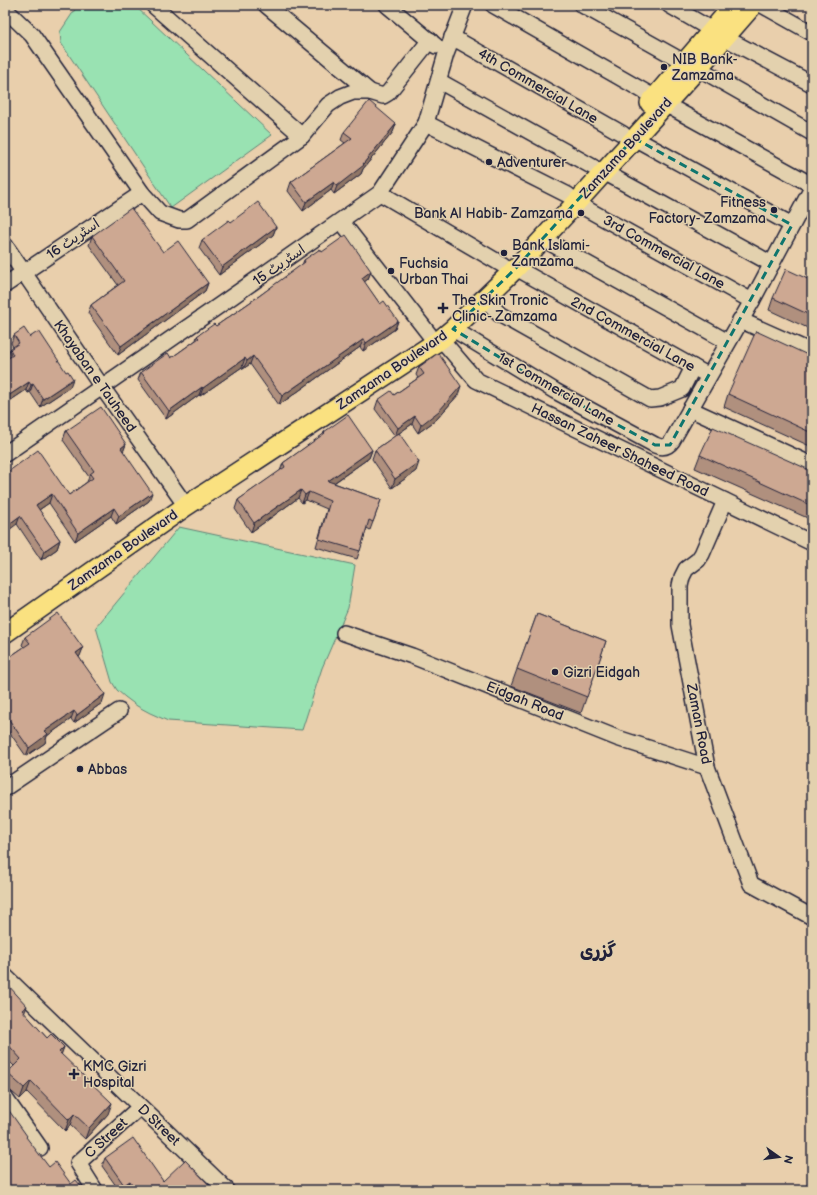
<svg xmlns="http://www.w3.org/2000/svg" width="817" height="1195" font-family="'Balsamiq Sans','Playpen Sans Arabic',sans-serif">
	<rect width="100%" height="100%" fill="#e9cfac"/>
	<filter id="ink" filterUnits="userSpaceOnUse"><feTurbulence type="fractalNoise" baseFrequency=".025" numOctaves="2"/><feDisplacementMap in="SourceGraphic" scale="8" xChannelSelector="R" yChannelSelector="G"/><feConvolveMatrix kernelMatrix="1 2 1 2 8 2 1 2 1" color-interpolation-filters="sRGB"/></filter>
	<g filter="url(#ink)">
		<g fill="#99e2b2" stroke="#5e8276">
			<polygon points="78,5 134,5 272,135 171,208 61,43 60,32"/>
			<polygon points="179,527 355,565 348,608 322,668 302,730 168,721 150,713 137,706 125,697 117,690 112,682 96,627"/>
		</g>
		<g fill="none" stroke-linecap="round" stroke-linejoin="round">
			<defs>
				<g id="minor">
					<polyline points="153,5 302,136"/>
					<polyline points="266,5 370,92"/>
					<polyline points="387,5 436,46"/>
					<polyline points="493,5 654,97"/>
					<polyline points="582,5 684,62"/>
					<polyline points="669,5 712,30"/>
					<polyline points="762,5 812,33"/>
					<polyline points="5,9 32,35 142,193 160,213 179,220 187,220 302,136 328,105 340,97 353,92 370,92 383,96 388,93 430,40"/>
					<polyline points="452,37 623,134"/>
					<polyline points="725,38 812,84"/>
					<polyline points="698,68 812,133"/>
					<polyline points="439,81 593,167"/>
					<polyline points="665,104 812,185"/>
					<polyline points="426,123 568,195"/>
					<polyline points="634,138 792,225"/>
					<polyline points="604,172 772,264"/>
					<polyline points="380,193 503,265"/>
					<polyline points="576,203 752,301"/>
					<polyline points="341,221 429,334"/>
					<polyline points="543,239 728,342"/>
					<polyline points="5,245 102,387 186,506"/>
					<polyline points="516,268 702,372"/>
					<polyline points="5,285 142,193"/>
					<polyline points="485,298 499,314 650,399 660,398 682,389 693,367"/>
					<polyline points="740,320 812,352"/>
					<path d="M453,329L555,391L655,445C662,448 667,448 672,441L752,301L812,188"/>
					<polyline points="441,339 476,380 812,543"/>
					<polyline points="690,409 812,465"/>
					<polyline points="5,454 220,305 380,193 426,123 446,54 465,5"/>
					<polyline points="725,501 702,554 698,560 686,569 682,577 680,586 680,625 707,767 751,884 812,917"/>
					<polyline points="344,633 412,656 617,738 707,767"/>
					<polyline points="5,788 119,711"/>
					<polyline points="5,976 227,1190"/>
					<polyline points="5,1098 40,1148"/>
					<polyline points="95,1190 78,1163 140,1107"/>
				</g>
				<g id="major">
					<polyline points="650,103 734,5"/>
					<polyline points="5,633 186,506 441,339 453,329 516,268 576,203 698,68 753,5"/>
				</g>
			</defs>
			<use href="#minor" stroke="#22223b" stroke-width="18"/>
			<use href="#major" stroke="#22223b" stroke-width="22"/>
			<use href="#minor" stroke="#e3d1ae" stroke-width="15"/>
			<use href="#major" stroke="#fae180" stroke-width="19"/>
		</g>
		<g fill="#b0907e" stroke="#22223b">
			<polygon points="396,124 393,132 363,169 361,174 334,194 331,190 303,211 288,191 291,182 345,143 341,140 344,132"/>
			<polygon points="231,222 276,227 273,235 219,275 199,248 202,240"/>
			<polygon points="92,236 163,252 208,283 205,291 118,355 88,313 91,305 118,285 89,245"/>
			<polygon points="322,252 371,271 368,279 364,282 380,304 398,321 395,329 363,351 360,347 279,405 250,364 243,369 242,367 200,396 199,395 166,419 138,380 141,372 171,358 196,340 197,336 216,326 259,296 302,265 304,260"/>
			<polygon points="812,281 812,330 769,310 773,298"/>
			<polygon points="14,335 30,337 70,387 40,407 30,392 28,393 26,390 5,404 5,360 7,358 7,357 10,349 13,347 11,343"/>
			<polygon points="812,357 812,447 724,407 728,394"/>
			<polygon points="419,367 458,395 436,420 418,433 412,424 399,433 416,471 392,488 372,459 375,450 395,436 375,409 378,400 394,395 418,378 416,375"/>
			<polygon points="66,431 126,444 123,452 149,501 116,524 111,516 75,541 49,503 39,510 60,540 57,549 41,560 17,524 5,474 69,495 87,482 89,477 63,440"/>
			<polygon points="324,432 372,450 369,458 334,483 381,500 370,530 367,528 357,559 316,547 327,509 306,500 302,503 298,498 251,532 235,509 238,500 280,471 283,463 323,435"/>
			<polygon points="700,455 812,471 812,520 695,468"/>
			<polygon points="537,614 606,641 581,713 511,686"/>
			<polygon points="25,637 83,648 79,657 102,703 74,723 71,719 47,736 45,743 26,756 5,726 5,660 24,647 22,645"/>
			<polygon points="5,985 24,1013 47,1038 64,1047 61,1054 108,1114 85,1139 70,1125 65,1131 27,1092 20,1099 5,1086 5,1079 7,1073 14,1066 5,1057"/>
			<polygon points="105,1158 163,1181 214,1190 127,1190 127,1189 126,1190 119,1190 102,1166"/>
		</g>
		<g fill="#907666" stroke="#22223b">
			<polygon points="396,124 393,132 363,169 361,174 334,194 337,186 363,164"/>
			<polygon points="334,182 331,190 303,211 306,202"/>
			<polygon points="276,227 273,235 219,275 222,267"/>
			<polygon points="371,271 368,279 359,286 362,278"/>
			<polygon points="208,283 205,291 118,355 121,346"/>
			<polygon points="398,321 395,329 363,351 366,343"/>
			<polygon points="364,339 360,347 279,405 282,396"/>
			<polygon points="253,356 250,364 243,369 247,361"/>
			<polygon points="245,358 242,367 200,396 203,388"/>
			<polygon points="73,379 70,387 40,407 43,399"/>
			<polygon points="29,382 26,390 5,404 5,398"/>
			<polygon points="33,384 30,392 28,393 31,385"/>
			<polygon points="461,386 458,395 436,420 418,433 421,425"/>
			<polygon points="202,387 199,395 166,419 169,411"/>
			<polygon points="415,416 412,424 395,436 398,428"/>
			<polygon points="126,444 123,452 121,448"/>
			<polygon points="372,450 369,458 325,489 328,481"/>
			<polygon points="419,462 416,471 392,488 395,479"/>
			<polygon points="301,490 298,498 251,532 254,523"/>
			<polygon points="309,492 306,500 302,503 305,495"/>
			<polygon points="152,493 149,501 116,524 119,516"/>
			<polygon points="52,494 49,503 33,514 36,505"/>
			<polygon points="114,508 111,516 75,541 78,533"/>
			<polygon points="20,516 17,524 5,533 5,527"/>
			<polygon points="60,540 57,549 41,560 44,551"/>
			<polygon points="83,648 80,656 73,661 76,653"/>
			<polygon points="105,694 102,703 74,723 77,715"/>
			<polygon points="74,711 71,719 47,736 45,743 26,756 29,748 45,731"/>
			<polygon points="27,1006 23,1017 22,1010"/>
			<polygon points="64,1047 60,1058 59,1052"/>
			<polygon points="31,1081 27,1092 20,1099 24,1088"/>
			<polygon points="112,1103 108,1114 85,1139 89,1128"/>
			<polygon points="74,1114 70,1125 65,1131 69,1120"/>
			<polygon points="130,1181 127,1189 126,1190 122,1190 124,1185"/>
		</g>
		<g fill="#cda892" stroke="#22223b">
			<polygon points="369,101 396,124 363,164 364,165 337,186 334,182 306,202 291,182 352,138 344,132"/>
			<polygon points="258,202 276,227 222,267 202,240 229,220 231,222"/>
			<polygon points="131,208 163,252 178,241 208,283 121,346 91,305 124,281 92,236"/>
			<polygon points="346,235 371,271 362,278 380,304 384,301 398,321 366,343 364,339 282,396 253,356 247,361 245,358 203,388 202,387 169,411 141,372 168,353 171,358 199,338 197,336 214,324 216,326 259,296 305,262 304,260 320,249 322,252"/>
			<polygon points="786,269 812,281 812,316 773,298"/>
			<polygon points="24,328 30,337 39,331 66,372 68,371 73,379 43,399 33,384 31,385 29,382 5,398 5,360 13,355 10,349 19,343 14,335"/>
			<polygon points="756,331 812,357 812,433 728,394"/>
			<polygon points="438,353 461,386 439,411 421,425 415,416 398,428 378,400 391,391 394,395 424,374 419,367"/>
			<polygon points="101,407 126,444 121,448 152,493 119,516 114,508 78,533 52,494 36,505 60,540 44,551 20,516 5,527 5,474 38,450 69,495 93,478 90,474 94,471 66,431"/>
			<polygon points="348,415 372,450 328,481 381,500 373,522 369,520 360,551 319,539 330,501 309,492 305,495 301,490 254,523 238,500 285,467 283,463 325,433 324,432"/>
			<polygon points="713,427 812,471 812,506 700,455"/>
			<polygon points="399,433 419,462 395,479 375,450"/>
			<polygon points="58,613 83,648 76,653 105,694 77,715 74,711 45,731 48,734 29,748 5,714 5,660 30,643 25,637"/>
			<polygon points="537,614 606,641 587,697 517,669"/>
			<polygon points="7,984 27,1006 22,1010 47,1038 51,1034 64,1047 59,1052 112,1103 89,1128 74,1114 69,1120 31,1081 24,1088 7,1073 21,1059 5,1041 5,985 5,986"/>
			<polygon points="5,1105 27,1136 26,1137 49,1167 55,1162 71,1184 76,1180 84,1190 5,1190"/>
			<polygon points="133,1138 163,1181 185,1160 214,1190 136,1190 130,1181 124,1185 105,1158"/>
			<polygon points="219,1186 223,1190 215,1190"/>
		</g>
	</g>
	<path fill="none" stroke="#0f766e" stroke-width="3" stroke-dasharray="8 5" stroke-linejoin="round" d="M634,138L792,225L670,445H655L555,391L453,329L516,268Z"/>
	<g fill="#22223b" stroke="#e3d1ae" stroke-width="1.5">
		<circle cx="664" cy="67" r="4"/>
		<circle cx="489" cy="162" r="4"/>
		<circle cx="774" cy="210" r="4"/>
		<circle cx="581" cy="213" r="4"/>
		<circle cx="504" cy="253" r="4"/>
		<circle cx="391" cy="271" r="4"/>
		<path d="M441 302h4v4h4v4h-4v4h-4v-4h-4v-4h4z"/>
		<circle cx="555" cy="672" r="4"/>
		<circle cx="80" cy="769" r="4"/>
		<path d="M72 1068h4v4h4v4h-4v4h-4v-4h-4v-4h4z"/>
	</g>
	<g text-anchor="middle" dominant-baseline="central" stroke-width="3" stroke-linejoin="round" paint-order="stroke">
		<g font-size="14" fill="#22223b" stroke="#e3d1ae" text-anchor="start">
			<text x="672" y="59">NIB Bank-<tspan x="672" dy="16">Zamzama</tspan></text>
			<text x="497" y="162">Adventurer</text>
			<text x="766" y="202" text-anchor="end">Fitness<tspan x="766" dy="16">Factory- Zamzama</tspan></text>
			<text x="573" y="213" text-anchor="end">Bank Al Habib- Zamzama</text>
			<text x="512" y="245">Bank Islami-<tspan x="512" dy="16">Zamzama</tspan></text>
			<text x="399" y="263">Fuchsia<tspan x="399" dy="16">Urban Thai</tspan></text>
			<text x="452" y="300">The Skin Tronic<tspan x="452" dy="16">Clinic- Zamzama</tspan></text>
			<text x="563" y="672">Gizri Eidgah</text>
			<text x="88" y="769">Abbas</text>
			<text x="83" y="1066">KMC Gizri<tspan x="83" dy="16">Hospital</tspan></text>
		</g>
		<g font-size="14" fill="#22223b" stroke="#e3d1ae">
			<text transform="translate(538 86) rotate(30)">4th Commercial Lane</text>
			<text transform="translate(626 148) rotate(-48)">Zamzama Boulevard</text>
			<text transform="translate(73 239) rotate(-34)">اسٹریٹ 16</text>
			<text transform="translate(664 252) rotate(29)">3rd Commercial Lane</text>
			<text transform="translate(279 265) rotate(-35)">اسٹریٹ 15</text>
			<text transform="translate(633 334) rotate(29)">2nd Commercial Lane</text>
			<text transform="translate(392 370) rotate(-34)">Zamzama Boulevard</text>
			<text transform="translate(95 376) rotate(55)">Khayaban e Tauheed</text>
			<text transform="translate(556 389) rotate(30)">1st Commercial Lane</text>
			<text transform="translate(620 450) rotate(26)">Hassan Zaheer Shaheed Road</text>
			<text transform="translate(123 550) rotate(-35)">Zamzama Boulevard</text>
			<text transform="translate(525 701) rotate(22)">Eidgah Road</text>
			<text transform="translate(699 724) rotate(79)">Zaman Road</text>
			<text transform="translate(159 1125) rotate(44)">D Street</text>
			<text transform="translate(106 1138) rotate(-42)">C Street</text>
		</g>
		<g font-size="18" font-weight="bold" fill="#22223b" stroke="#e3d1ae">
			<text x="598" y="951">گزری</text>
		</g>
	</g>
	<rect width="817" height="1195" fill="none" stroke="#e3d1ae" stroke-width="20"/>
	<rect x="10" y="10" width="797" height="1175" fill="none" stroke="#22223b" stroke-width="1.5" filter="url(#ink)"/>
	<g transform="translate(779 1157) rotate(104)" stroke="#e3d1ae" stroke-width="3" paint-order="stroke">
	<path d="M0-3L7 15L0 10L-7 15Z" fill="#22223b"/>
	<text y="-6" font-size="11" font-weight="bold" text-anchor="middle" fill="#22223b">N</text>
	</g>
</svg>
